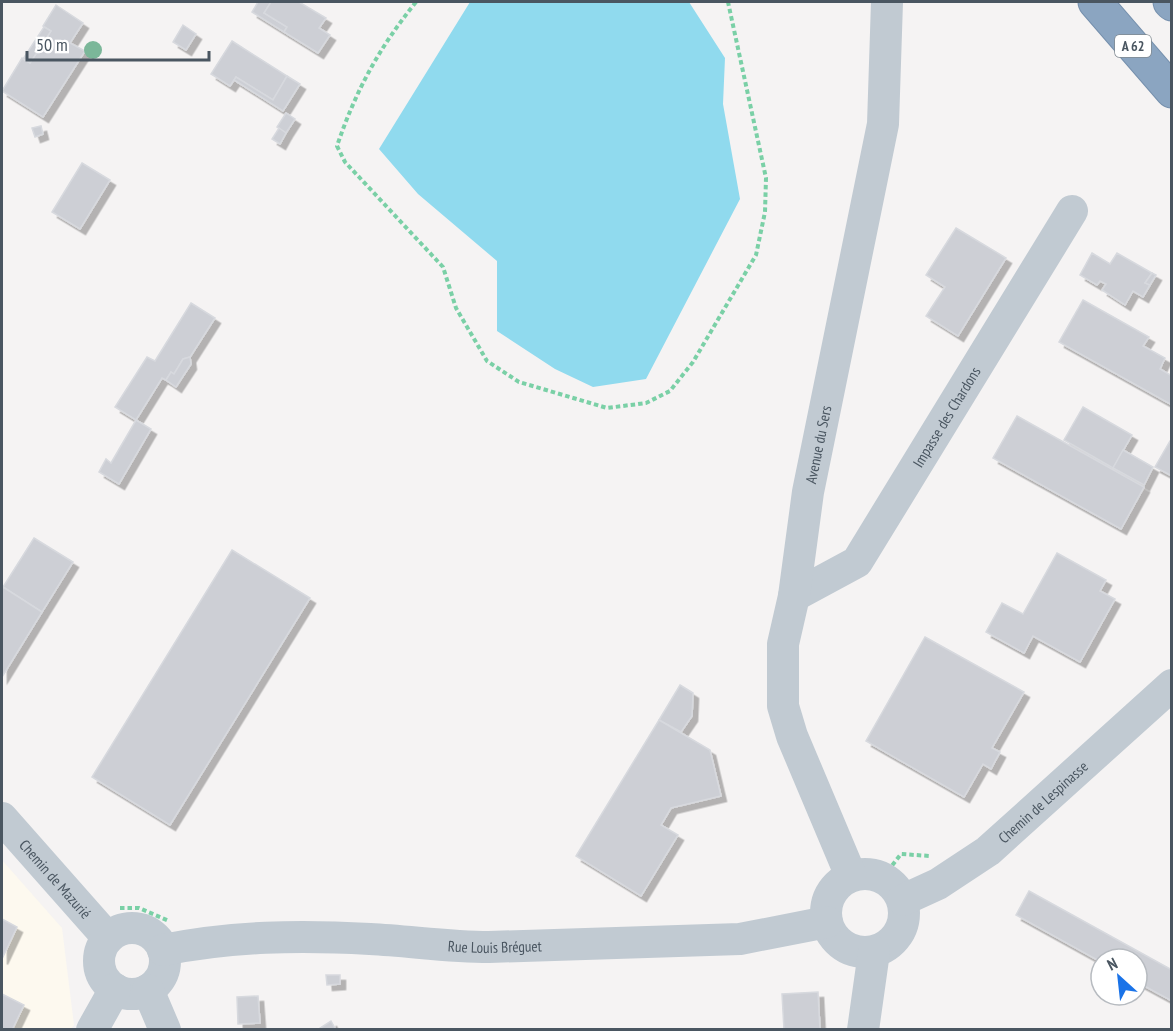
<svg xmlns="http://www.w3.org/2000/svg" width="1173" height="1031" font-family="'PT Sans Narrow',sans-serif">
	<defs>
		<filter id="shadow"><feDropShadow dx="5.5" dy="5.5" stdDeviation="0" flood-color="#0004"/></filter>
	</defs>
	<rect width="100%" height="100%" fill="#f5f3f3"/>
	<polygon fill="#fdf9ef" points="2,860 62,928 74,1025 71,1029 2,1029"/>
	<polygon fill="#90daee" points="470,2 689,2 725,58 723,104 740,199 646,379 593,387 555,369 497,331 497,261 418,194 379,149"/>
	<g fill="#cdcfd5" stroke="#d7d9de" stroke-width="1.5" filter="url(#shadow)">
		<polygon points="258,2 271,2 264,13 287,27 284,32 252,12"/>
		<polygon points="271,2 299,2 326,18 319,28 330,35 318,53 284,32 287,27 264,13"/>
		<polygon points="56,5 83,23 70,43 85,51 43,117 2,91 22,58 30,63 51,31 43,26"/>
		<polygon points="183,25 196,34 186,50 173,42"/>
		<polygon points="44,27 51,31 30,63 23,59"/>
		<polygon points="232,41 287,76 273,100 236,77 230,86 211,74"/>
		<polygon points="287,76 300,84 283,111 234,80 236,77 273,100"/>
		<polygon points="286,113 295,119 286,133 277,127"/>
		<polygon points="41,126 43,134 35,137 32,128"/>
		<polygon points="279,128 286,133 280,144 272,139"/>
		<polygon points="82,163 110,180 80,229 52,212"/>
		<polygon points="956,228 1006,258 958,336 926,316 945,287 926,275"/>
		<polygon points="1092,253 1110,264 1117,253 1152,273 1145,283 1150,285 1143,297 1133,291 1125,305 1102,290 1106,284 1100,281 1097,285 1080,275"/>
		<polygon points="1152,273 1156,275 1150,285 1145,283"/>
		<polygon points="1083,300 1149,337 1143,346 1165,358 1160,369 1172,376 1172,405 1059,342"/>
		<polygon points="191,303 215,318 190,357 183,359 174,374 171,372 166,380 162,378 136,420 115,407 147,357 155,361"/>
		<polygon points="190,357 191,364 176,387 166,380 171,372 174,374 183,359"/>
		<polygon points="1083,407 1132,435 1113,468 1064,440"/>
		<polygon points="1017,416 1144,487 1121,529 993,458"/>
		<polygon points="136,420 151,429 119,484 99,472 106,459 111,463"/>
		<polygon points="1170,441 1172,441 1172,476 1155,467"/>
		<polygon points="1123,450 1153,467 1144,485 1113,468"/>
		<polygon points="34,538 73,562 42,612 3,587"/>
		<polygon points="232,550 310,598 170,825 92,777"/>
		<polygon points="1057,553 1106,580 1100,591 1115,599 1080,662 1033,636 1024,653 986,632 1002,603 1023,614"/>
		<polygon points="3,587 42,612 2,677 2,590"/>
		<polygon points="925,637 1024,692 992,748 1000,752 991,769 983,764 964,797 866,741"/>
		<polygon points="680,685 693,693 692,716 681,732 659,720"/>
		<polygon points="659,720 710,750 721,796 671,808 661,825 678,835 641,896 576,856"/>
		<polygon points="1029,891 1172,970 1172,1001 1137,982 1137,959 1101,959 1101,962 1016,915"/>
		<polygon points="2,919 17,927 2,959"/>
		<polygon points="326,975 340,975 340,984 327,985"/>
		<polygon points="818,992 820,1030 784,1030 782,994"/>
		<polygon points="2,994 24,1005 12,1030 2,1030"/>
		<polygon points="258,996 260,1023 238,1024 237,997"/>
		<polygon points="331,1021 336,1030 317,1030"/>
	</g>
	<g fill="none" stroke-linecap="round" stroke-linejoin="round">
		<defs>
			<g id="highway">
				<polyline points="1095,2 1172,91"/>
				<polyline points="1170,2 1172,4"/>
			</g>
		</defs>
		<use href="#highway" stroke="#7690ad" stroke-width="35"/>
		<g stroke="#7ad0a6" stroke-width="4" stroke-dasharray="4.5 3" stroke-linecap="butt">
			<path d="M416,2C379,48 356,90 337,146L345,162L443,267L456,308L487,361L519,382L607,408L646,403L670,391L693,362L756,255L765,212L766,178L728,2"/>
			<polyline points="883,877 901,854 930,856"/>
			<polyline points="120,908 139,908 169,921"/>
		</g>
		<g stroke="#c1cad2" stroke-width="32">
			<path id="s1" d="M794,596L857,562L1072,211"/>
			<path id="s2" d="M2,818L108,938"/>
			<circle cx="865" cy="913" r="39"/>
			<path id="s3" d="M851,876L792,736L783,706V644L794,596L808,492L883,124L887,2"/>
			<path id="s4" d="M903,900L938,884L988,851L1172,685"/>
			<circle cx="132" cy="961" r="33"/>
			<path id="s5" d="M163,950C232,936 299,935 370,939C410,941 449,947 489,947L740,939L827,922"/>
			<polyline points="148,990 165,1030"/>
			<polyline points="92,1030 115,989"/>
			<polyline points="863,1030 874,952"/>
		</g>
		<use href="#highway" stroke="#8ba5c1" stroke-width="33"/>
	</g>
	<circle fill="#7bb799" cx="93" cy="50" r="9"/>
	<g text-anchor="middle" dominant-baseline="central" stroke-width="6" stroke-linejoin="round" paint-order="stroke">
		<rect fill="#fff" stroke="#808990" stroke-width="1.5" x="1115" y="35" width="36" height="22" rx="4.5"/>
		<g font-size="14" font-weight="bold" fill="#4a5661">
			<text x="1133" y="46">A 62</text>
		</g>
		<g font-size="15" fill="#4a5661" stroke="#fff">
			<text stroke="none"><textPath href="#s1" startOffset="242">Impasse des Chardons</textPath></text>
			<text stroke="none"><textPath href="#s3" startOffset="448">Avenue du Sers</textPath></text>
			<text stroke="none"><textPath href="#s4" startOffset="172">Chemin de Lespinasse</textPath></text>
			<text stroke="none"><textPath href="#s2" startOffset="81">Chemin de Mazurié</textPath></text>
			<text stroke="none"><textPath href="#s5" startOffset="333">Rue Louis Bréguet</textPath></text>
		</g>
	</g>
	<rect width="1173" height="1031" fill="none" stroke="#4a5661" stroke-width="6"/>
	<g transform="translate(1119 977) rotate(333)"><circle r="28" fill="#ffffff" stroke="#b7bbc0" stroke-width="1.5"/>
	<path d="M0-4.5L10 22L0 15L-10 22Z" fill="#1a73e8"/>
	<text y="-9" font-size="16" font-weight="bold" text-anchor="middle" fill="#4a5661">N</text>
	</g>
	<path d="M27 51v9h182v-9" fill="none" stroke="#4a5661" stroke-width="3"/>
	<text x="36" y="51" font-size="18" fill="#4a5661" stroke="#ffffff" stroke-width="4.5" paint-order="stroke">50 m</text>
</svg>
